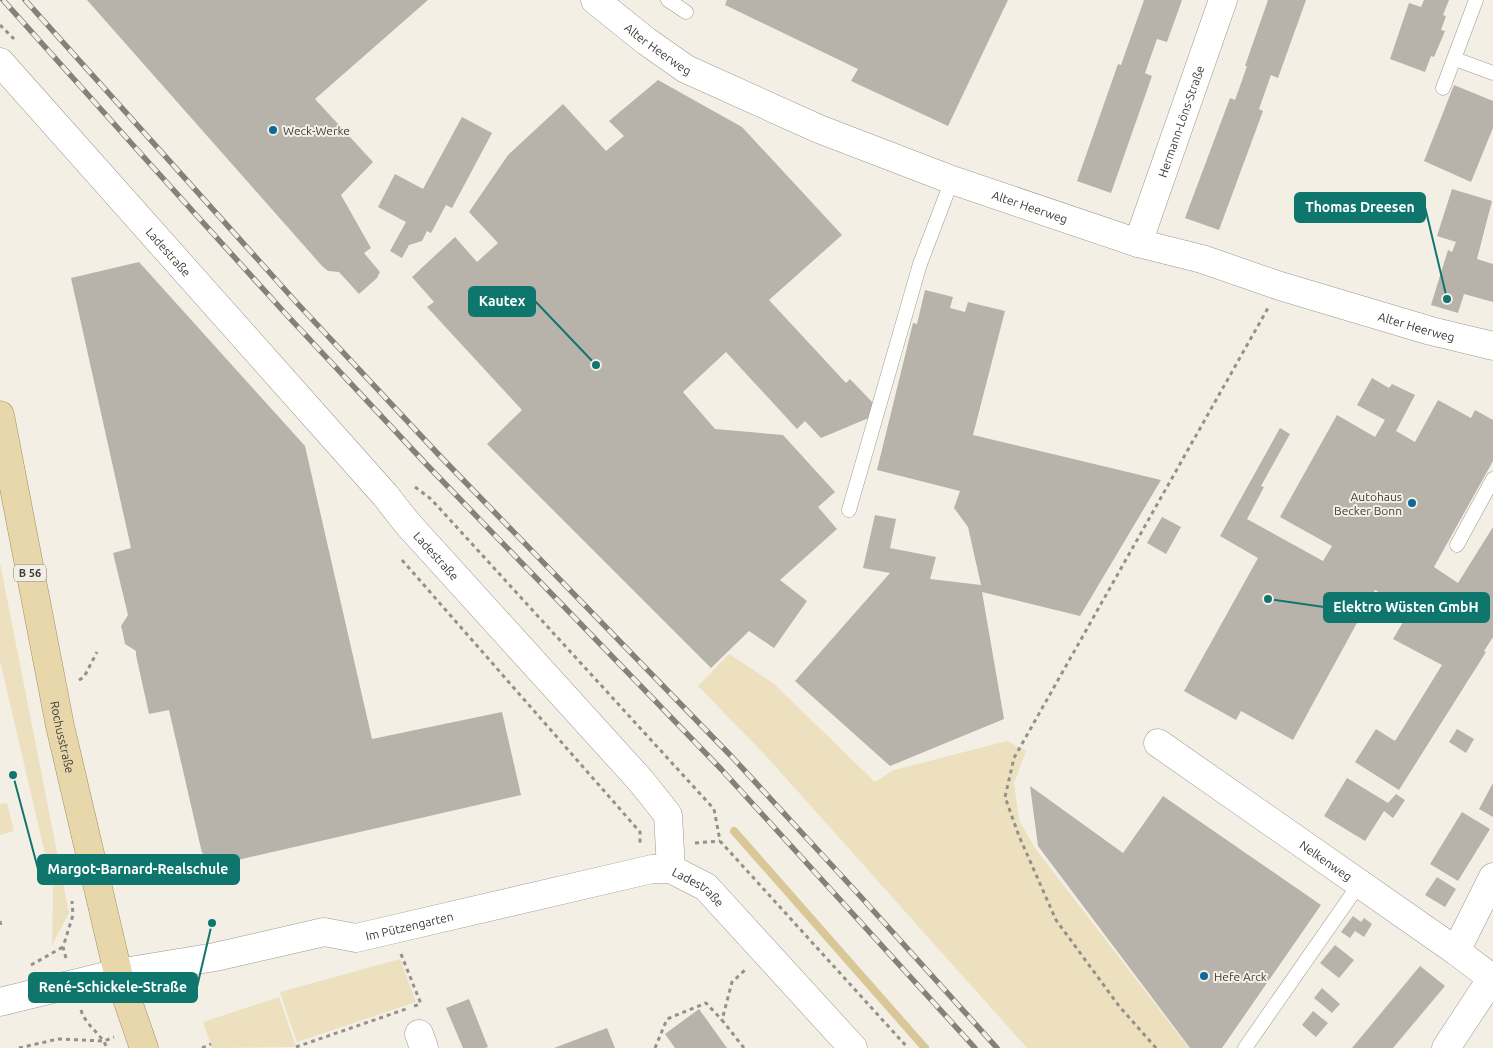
<svg xmlns="http://www.w3.org/2000/svg" width="1493" height="1048" font-family="Ubuntu,sans-serif">
	<rect width="100%" height="100%" fill="#f3efe5"/>
	<g fill="#ece0bf">
		<polygon points="0,563 69,913 52,945 53,888 0,661"/>
		<polygon points="729,654 773,683 875,782 894,770 1007,741 1026,751 1014,783 1019,820 1035,848 1189,1048 1027,1048 767,757 698,686"/>
		<polygon points="7,803 14,831 0,835 0,804"/>
		<polygon points="400,959 416,1002 297,1042 280,992"/>
		<polygon points="279,997 296,1047 212,1048 203,1022"/>
	</g>
	<g fill="none" stroke-linecap="round" stroke-linejoin="round">
		<polyline stroke="#d9c797" stroke-width="8" points="734,831 925,1048"/>
	</g>
	<g fill="#b7b3aa">
		<polygon points="87,0 428,0 315,99 373,162 341,195 371,248 364,253 380,272 377,278 359,294 339,272 328,271 322,266"/>
		<polygon points="727,0 1008,0 948,126 851,81 858,69 725,5"/>
		<polygon points="1144,0 1182,0 1167,42 1157,39 1145,73 1152,76 1111,193 1077,181 1118,64 1121,65"/>
		<polygon points="1268,0 1306,0 1278,78 1271,75 1259,109 1263,111 1219,230 1185,218 1230,98 1235,100 1239,89 1247,66 1245,66"/>
		<polygon points="1424,0 1449,0 1443,15 1446,16 1441,30 1445,31 1434,57 1431,56 1425,72 1390,59 1409,3 1421,7"/>
		<polygon points="658,80 742,127 842,235 769,300 846,383 850,379 873,403 871,417 821,438 805,421 797,429 726,352 683,392 715,429 783,435 835,492 818,507 837,529 780,580 807,601 774,648 749,631 711,668 487,444 522,410 427,307 434,302 412,277 455,237 477,262 498,243 469,212 508,155 563,104 606,151 624,136 609,121"/>
		<polygon points="1454,85 1493,101 1493,128 1471,182 1424,161"/>
		<polygon points="462,117 492,133 452,208 446,205 431,233 427,231 422,241 409,245 402,258 390,251 406,222 378,207 395,174 423,189"/>
		<polygon points="1452,189 1492,201 1477,259 1493,264 1493,302 1464,294 1458,313 1431,305 1448,250 1452,252 1456,242 1437,236"/>
		<polygon points="139,262 305,446 372,739 502,712 521,795 220,864 202,853 169,710 149,714 136,655 136,651 125,644 123,634 121,626 128,615 113,553 131,548 71,278"/>
		<polygon points="925,290 953,297 950,308 965,312 968,302 1005,311 973,435 1161,480 1080,616 982,592 1004,719 890,766 795,681 890,573 863,568 875,515 896,519 890,548 936,557 930,579 981,585 968,527 954,508 960,491 877,470 913,323 917,324"/>
		<polygon points="1372,378 1389,388 1392,384 1415,395 1396,431 1415,442 1438,400 1471,418 1475,410 1493,420 1493,461 1434,567 1458,583 1493,527 1493,637 1484,651 1486,652 1399,790 1355,762 1376,729 1395,741 1442,665 1393,639 1410,610 1375,590 1293,740 1241,711 1236,720 1184,691 1258,558 1220,536 1280,428 1290,434 1261,486 1264,487 1247,519 1323,561 1332,546 1280,517 1337,415 1375,437 1385,420 1357,405"/>
		<polygon points="1162,517 1181,527 1166,554 1147,543"/>
		<polygon points="1457,729 1474,739 1466,753 1449,742"/>
		<polygon points="1347,778 1388,803 1396,794 1405,800 1393,818 1384,811 1365,841 1324,816"/>
		<polygon points="1493,783 1493,817 1479,809"/>
		<polygon points="1030,786 1123,853 1163,796 1321,905 1222,1048 1190,1048 1038,846"/>
		<polygon points="1462,812 1490,829 1458,881 1430,864"/>
		<polygon points="1437,877 1456,889 1445,907 1425,895"/>
		<polygon points="1353,916 1361,922 1364,918 1372,924 1364,937 1355,931 1350,938 1341,932"/>
		<polygon points="1335,945 1354,960 1339,978 1320,963"/>
		<polygon points="1420,966 1445,986 1393,1048 1352,1048"/>
		<polygon points="1322,988 1340,1004 1332,1013 1314,998"/>
		<polygon points="469,999 488,1047 485,1048 463,1048 446,1008"/>
		<polygon points="699,1009 727,1048 675,1048 665,1034"/>
		<polygon points="1313,1011 1328,1023 1316,1037 1302,1025"/>
		<polygon points="607,1028 615,1048 554,1048"/>
	</g>
	<g fill="none" stroke-linecap="round" stroke-linejoin="round">
		<defs>
			<g id="lane">
				<polyline points="668,0 686,12"/>
				<polyline points="1455,59 1493,73"/>
				<polyline points="1443,88 1476,0"/>
				<polyline points="849,510 920,264 952,180"/>
				<polyline points="1457,545 1493,479"/>
				<polyline points="1245,1048 1360,883"/>
			</g>
			<g id="street">
				<path id="s1" d="M595,0L646,41L686,69L819,129L952,180L1138,243L1202,259L1280,286L1431,331L1493,346"/>
				<path id="s2" d="M0,62L385,495L407,523L641,781L668,815L671,869"/>
				<path id="s3" d="M1138,243L1223,0"/>
				<path id="s4" d="M1158,743L1456,951L1493,979"/>
				<polyline points="1456,951 1493,877"/>
				<path id="s5" d="M0,1002L118,973L215,957L324,932L356,938L652,869H671L706,887L853,1048"/>
				<polyline points="419,1034 424,1048"/>
				<polyline points="1446,1048 1492,978"/>
			</g>
			<g id="primary">
				<path id="s6" d="M0,415L60,726L118,973L144,1048"/>
			</g>
		</defs>
		<use href="#lane" stroke="#9d9990" stroke-width="15"/>
		<use href="#street" stroke="#9d9990" stroke-width="29"/>
		<use href="#primary" stroke="#a18f5e" stroke-width="29"/>
		<g stroke="#94918b" stroke-width="3" stroke-dasharray="4 4" stroke-linecap="butt">
			<polyline points="0,25 14,39"/>
			<polyline points="415,487 431,499 714,809 720,841 908,1048"/>
			<polyline points="402,560 640,832 640,844"/>
			<polyline points="79,680 84,677 97,652"/>
			<polyline points="695,843 720,841"/>
			<polyline points="0,921 1,926"/>
			<polyline points="401,954 421,1004"/>
			<polyline points="66,958 63,947 73,915 72,901"/>
			<polyline points="31,965 63,947"/>
			<polyline points="414,1006 421,1004"/>
			<path d="M81,1010C85,1025 101,1033 107,1048"/>
			<polyline points="296,1047 406,1009"/>
			<polyline points="19,1048 58,1039 104,1041 114,1037"/>
			<polyline points="202,1048 211,1044"/>
			<polyline points="655,1048 667,1019 706,1003 722,1020"/>
			<polyline points="744,1048 722,1020 732,982 745,970"/>
			<polyline points="1156,1048 1119,1006 1056,920 1019,836 1005,797 1014,758 1268,308"/>
		</g>
		<use href="#lane" stroke="#fff" stroke-width="14"/>
		<use href="#street" stroke="#fff" stroke-width="28"/>
		<use href="#primary" stroke="#e7d7ab" stroke-width="28"/>
		<defs>
			<g id="rail">
				<polyline points="3,0 150,164 284,312 426,464 721,769 975,1048"/>
				<polyline points="25,0 296,302 438,454 733,758 861,897 997,1048"/>
			</g>
		</defs>
		<use href="#rail" stroke="#83817a" stroke-width="5.5"/>
		<use href="#rail" stroke="#f3efe5" stroke-width="4" stroke-dasharray="11" stroke-linecap="butt"/>
	</g>
	<g fill="#0e6898" stroke="#f3efe5" stroke-width="2">
		<circle cx="273" cy="130" r="5"/>
		<circle cx="1412" cy="503" r="5"/>
		<circle cx="1204" cy="976" r="5"/>
	</g>
	<g text-anchor="middle" dominant-baseline="central" stroke-width="4" stroke-linejoin="round" paint-order="stroke">
		<rect fill="#f3efe5" stroke="#74726c" stroke-width="1" x="14" y="564.5" width="32" height="17" rx="4"/>
		<g font-size="11" font-weight="bold" fill="#3d3c38">
			<text x="30" y="573">B 56</text>
		</g>
		<g font-size="12" fill="#3d3c38" stroke="#f3efe5">
			<text stroke="none"><textPath href="#s1" startOffset="80">Alter Heerweg</textPath></text>
			<text stroke="none"><textPath href="#s3" startOffset="129">Hermann-Löns-Straße</textPath></text>
			<text stroke="none"><textPath href="#s1" startOffset="485">Alter Heerweg</textPath></text>
			<text stroke="none"><textPath href="#s2" startOffset="254">Ladestraße</textPath></text>
			<text stroke="none"><textPath href="#s1" startOffset="890">Alter Heerweg</textPath></text>
			<text stroke="none"><textPath href="#s2" startOffset="659">Ladestraße</textPath></text>
			<text stroke="none"><textPath href="#s6" startOffset="328">Rochusstraße</textPath></text>
			<text stroke="none"><textPath href="#s4" startOffset="205">Nelkenweg</textPath></text>
			<text stroke="none"><textPath href="#s5" startOffset="720">Ladestraße</textPath></text>
			<text stroke="none"><textPath href="#s5" startOffset="419">Im Pützengarten</textPath></text>
		</g>
		<g font-size="12" fill="#3d3c38" stroke="#f3efe5" text-anchor="start">
			<text x="283" y="130">Weck-Werke</text>
			<text x="1402" y="496" text-anchor="end">Autohaus<tspan x="1402" dy="14">Becker Bonn</tspan></text>
			<text x="1214" y="976">Hefe Arck</text>
		</g>
	</g>
	<path fill="none" stroke="#0f766e" stroke-width="2" d="M1447 299L1425 207M596 365L535 301M1268 599L1324 607M13 775L38 869M212 923L197 987"/>
	<g fill="#0f766e" stroke="#f3efe5" stroke-width="2">
		<circle cx="1447" cy="299" r="5"/>
		<circle cx="596" cy="365" r="5"/>
		<circle cx="1268" cy="599" r="5"/>
		<circle cx="13" cy="775" r="5"/>
		<circle cx="212" cy="923" r="5"/>
	</g>
	<g fill="#0f766e" stroke="#0f766e" stroke-width="2">
		<rect x="1295" y="193" width="130" height="29" rx="5"/>
		<rect x="469" y="287" width="66" height="29" rx="5"/>
		<rect x="1324" y="593" width="165" height="29" rx="5"/>
		<rect x="38" y="855" width="201" height="29" rx="5"/>
		<rect x="29" y="973" width="168" height="29" rx="5"/>
	</g>
	<g font-size="14" text-anchor="middle" font-weight="bold" fill="#fff">
		<text x="1360" y="212">Thomas Dreesen</text>
		<text x="502" y="306">Kautex</text>
		<text x="1406" y="612">Elektro Wüsten GmbH</text>
		<text x="138" y="874">Margot-Barnard-Realschule</text>
		<text x="113" y="992">René-Schickele-Straße</text>
	</g>
</svg>
